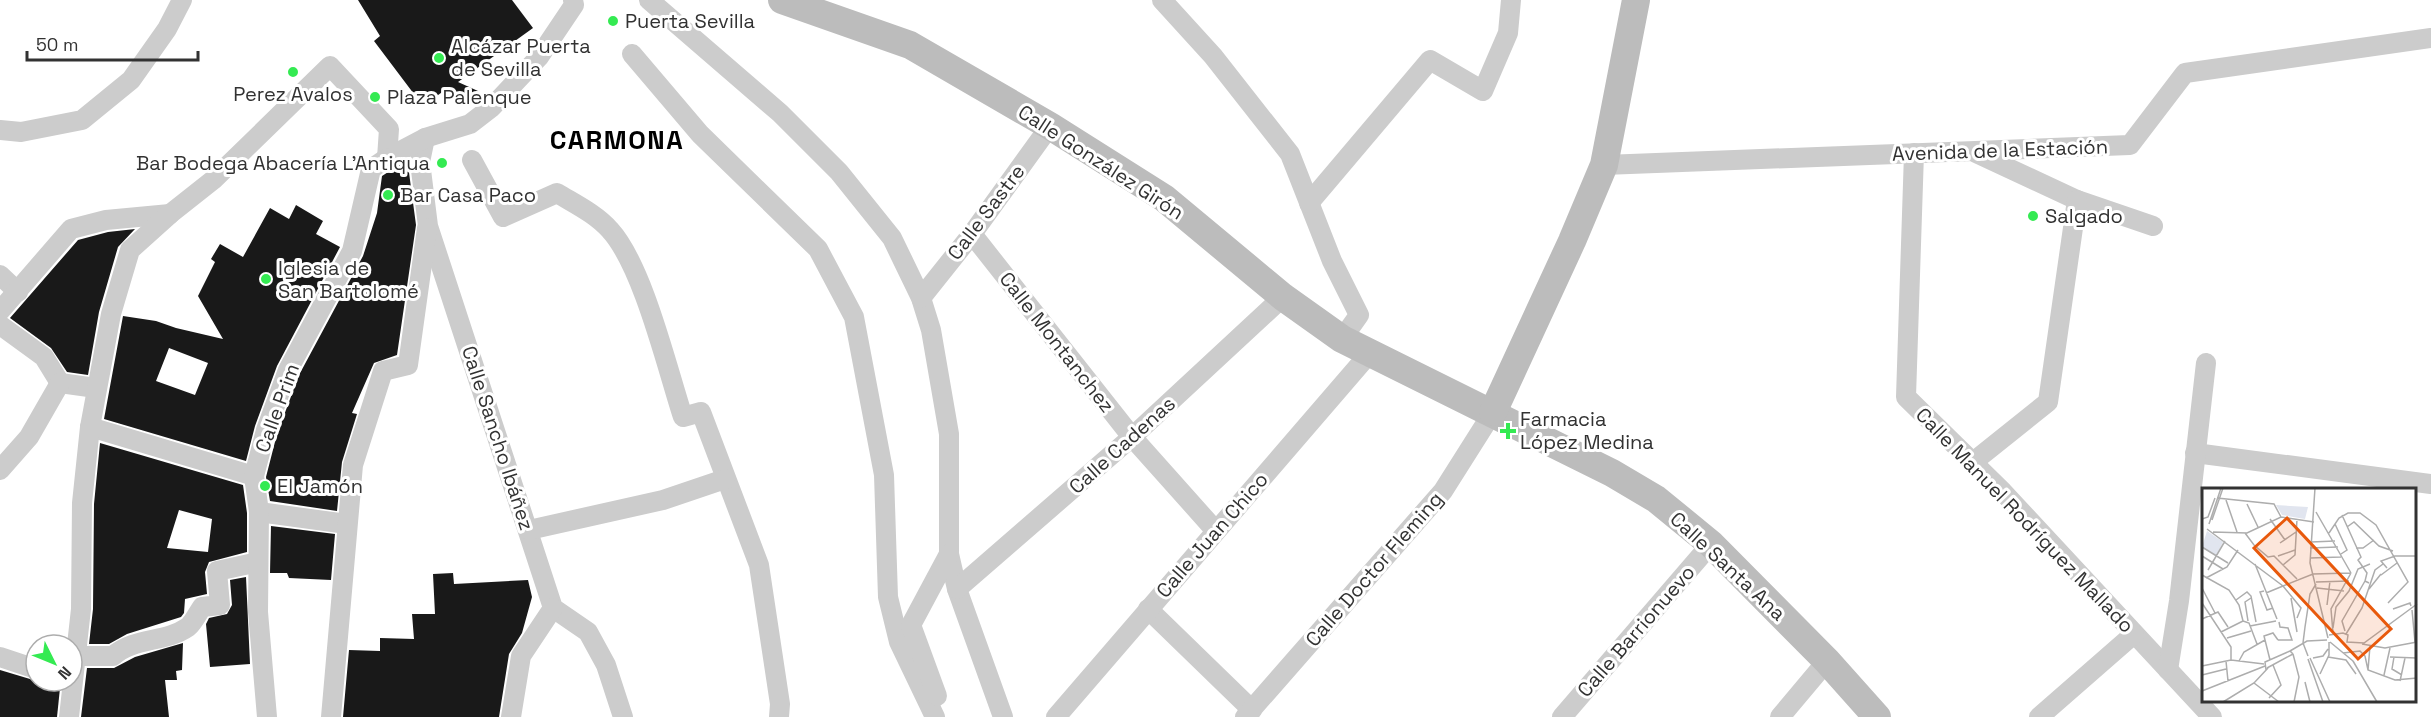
<svg xmlns="http://www.w3.org/2000/svg" width="2431" height="717" font-family="'Space Grotesk',sans-serif">
	<rect width="100%" height="100%" fill="#fff"/>
	<g fill="#191919" fill-rule="evenodd">
		<polygon points="358,0 512,0 533,28 458,82 478,91 458,107 445,90 423,106 374,41 380,36"/>
		<polygon points="399,165 408,165 416,225 397,355 374,363 352,413 357,414 342,462 337,511 270,501 266,477 277,434 299,375 363,256 377,213 382,176"/>
		<path d="M296,205L323,221L316,234L340,247L277,366L255,426L246,461L104,419L123,316L156,321L176,328L223,339L198,296L215,262L211,259L220,244L243,257L270,208L289,219ZM169,348L208,363L195,395L156,381Z"/>
		<polygon points="135,229 118,247 99,312 88,375 67,372 51,348 10,318 78,240 108,232"/>
		<path d="M100,443L243,485L247,513V552L209,562L205,572L207,594L185,599L184,613L181,617L127,634L109,644H89L93,609L94,504ZM179,510L212,519L208,552L167,548Z"/>
		<polygon points="271,526 335,534 331,580 289,578 287,573 270,573"/>
		<polygon points="453,573 454,584 528,580 532,597 522,633 509,654 499,717 343,717 349,650 380,651 380,638 414,639 412,614 435,614 433,574"/>
		<polygon points="246,577 250,664 210,667 206,624 209,618 227,614 232,605 230,580"/>
		<polygon points="183,643 182,670 176,671 177,680 165,680 169,717 81,717 87,668 114,668 135,657"/>
		<polygon points="0,670 60,688 57,717 0,717"/>
	</g>
	<g fill="none" stroke-linecap="round" stroke-linejoin="round">
		<g stroke="#ccc" stroke-width="20">
			<polyline points="649,0 780,113 839,172 892,238 921,298 931,330 949,434 949,554 957,589 1003,717"/>
			<polyline points="1162,0 1213,56 1290,154 1332,261 1359,315 1342,339"/>
			<polyline points="632,54 700,134 818,249 854,317 884,475 888,597 899,642 935,717"/>
			<polyline points="0,130 21,132 82,120 131,80 167,29 182,0"/>
			<polyline points="425,138 420,162 428,226 553,608 588,632 606,665 623,717"/>
			<polyline points="1914,153 1906,397 2003,492 2212,717"/>
			<polyline points="1976,153 2077,200 2153,226"/>
			<path d="M472,160L503,217L557,193C575,204 596,214 610,230C643,266 667,368 683,417L701,412L759,565L780,704L779,717"/>
			<polyline points="1604,165 2130,145 2185,73 2431,38"/>
			<polyline points="1309,203 1430,60 1483,91 1508,33 1511,0"/>
			<polyline points="972,234 1132,437 1215,530"/>
			<polyline points="0,275 18,292"/>
			<polyline points="921,298 972,234 1050,126"/>
			<polyline points="0,311 71,229 106,220 170,214"/>
			<polyline points="0,325 44,357 60,383"/>
			<polyline points="60,383 96,388"/>
			<polyline points="90,427 254,476"/>
			<polyline points="2195,453 2431,484"/>
			<polyline points="1973,462 2048,402 2077,200"/>
			<polyline points="0,470 29,437 60,383"/>
			<polyline points="259,512 347,524"/>
			<polyline points="529,530 663,500 725,479"/>
			<polyline points="957,589 1132,437 1283,297"/>
			<polyline points="1148,609 1252,710"/>
			<path d="M77,656H113C134,637 165,643 188,627C193,623 198,613 202,607L220,605L217,571L258,562"/>
			<polyline points="0,657 36,669"/>
			<polyline points="2168,670 2179,601 2206,363"/>
			<polyline points="937,696 911,625 949,554"/>
			<polyline points="69,717 81,609 82,503 90,427 111,314 130,250 170,214 213,180 330,66 389,129 387,158 425,138 470,124 492,107 539,57 574,5 573,0"/>
			<polyline points="267,717 258,612 259,512 254,476 266,430 288,370 352,251 371,169 387,158"/>
			<polyline points="331,717 353,465 383,371 408,365 427,228"/>
			<polyline points="511,717 521,656 553,608"/>
			<polyline points="1056,717 1369,354"/>
			<polyline points="1245,717 1443,491 1493,412"/>
			<polyline points="1562,717 1711,544"/>
			<polyline points="1780,717 1827,661"/>
			<polyline points="2039,717 2134,634"/>
		</g>
		<g stroke="#bcbcbc" stroke-width="28">
			<polyline points="782,0 910,45 1050,126 1164,198 1283,297 1342,339 1612,473 1656,499 1711,544 1827,661 1877,717"/>
			<polyline points="1493,412 1572,241 1604,165 1636,0"/>
		</g>
	</g>
	<g fill="#34ea52" stroke="#fff" stroke-width="2">
		<circle cx="613" cy="21" r="6"/>
		<circle cx="439" cy="58" r="6"/>
		<circle cx="293" cy="72" r="6"/>
		<circle cx="375" cy="97" r="6"/>
		<circle cx="442" cy="163" r="6"/>
		<circle cx="388" cy="195" r="6"/>
		<circle cx="2033" cy="216" r="6"/>
		<circle cx="266" cy="279" r="6"/>
		<path d="M1505 422h6v6h6v6h-6v6h-6v-6h-6v-6h6z"/>
		<circle cx="265" cy="486" r="6"/>
	</g>
	<g text-anchor="middle" dominant-baseline="central" stroke-width="6" stroke-linejoin="round" paint-order="stroke">
		<g font-size="20" fill="#323232" stroke="#fff" text-anchor="start">
			<text x="625" y="21">Puerta Sevilla</text>
			<text x="451" y="46">Alcázar Puerta<tspan x="451" dy="23">de Sevilla</tspan></text>
			<text x="293" y="94" text-anchor="middle">Perez Avalos</text>
			<text x="387" y="97">Plaza Palenque</text>
			<text x="430" y="163" text-anchor="end">Bar Bodega Abacería L'Antiqua</text>
			<text x="400" y="195">Bar Casa Paco</text>
			<text x="2045" y="216">Salgado</text>
			<text x="278" y="268">Iglesia de<tspan x="278" dy="23">San Bartolomé</tspan></text>
			<text x="1520" y="419">Farmacia<tspan x="1520" dy="23">López Medina</tspan></text>
			<text x="277" y="486">El Jamón</text>
		</g>
		<g font-size="20" fill="#323232" stroke="#fff">
			<text transform="translate(2000 150) rotate(-2)">Avenida de la Estación</text>
			<text transform="translate(1101 162) rotate(33)">Calle González Girón</text>
			<text transform="translate(986 212) rotate(-53)">Calle Sastre</text>
			<text transform="translate(1057 342) rotate(52)">Calle Montanchez</text>
			<text transform="translate(277 408) rotate(-70)">Calle Prim</text>
			<text transform="translate(498 438) rotate(72)">Calle Sancho Ibáñez</text>
			<text transform="translate(1122 445) rotate(-42)">Calle Cadenas</text>
			<text transform="translate(2025 520) rotate(46)">Calle Manuel Rodríguez Mallado</text>
			<text transform="translate(1212 535) rotate(-49)">Calle Juan Chico</text>
			<text transform="translate(1728 566) rotate(43)">Calle Santa Ana</text>
			<text transform="translate(1374 569) rotate(-49)">Calle Doctor Fleming</text>
			<text transform="translate(1636 631) rotate(-49)">Calle Barrionuevo</text>
		</g>
		<g font-size="26" font-weight="bold" letter-spacing="1.5" fill="#000" stroke="#fff">
			<text x="617" y="140">CARMONA</text>
		</g>
	</g>
	<g transform="translate(2202 488)">
		<rect width="214" height="214" fill="#fff"/>
		<path d="M74,17L106,19L103,31L80,27ZM5,43L21,54L14,68L0,59Z" fill="#e1e5ef"/>
		<path fill="none" stroke="#adadad" stroke-width="1.5" d="M113,0L108,75L126,150M15,10L72,16L79,29M24,12L35,44M45,16L56,39M114,24L149,85M140,27L159,69L156,72L165,85L163,93L167,95M0,31L6,29L13,10M68,31L83,52M10,32L21,0M7,36L19,0M133,36L145,62L139,66M145,39L152,34L177,58L191,63M5,41L81,98L99,120L95,130M11,44L45,45L79,29L112,34M43,45L52,57L66,69L72,68L95,91M127,45L137,30L146,25H158L174,37L206,94L186,115M109,54L133,53M78,55L94,44M0,59L26,75M108,60L136,59M154,60H161L172,52M0,68L21,81M76,68L93,62M108,70L139,69M53,76L75,131M81,77L93,67L95,31M185,80L179,73L193,68H215M6,82L23,53M0,87L27,102L37,117L41,133M179,87L195,75M4,90L25,79L36,62M114,94L147,93M81,98L111,86L149,85M0,100L13,125M115,100L142,103M167,101L179,86M62,103L58,104L65,122L71,120M64,105L81,98M89,110L95,144M34,112L45,104L49,108L54,134M0,115L29,159V172M125,117L128,93M191,121L208,115L209,118M210,122L213,154M0,131L16,124L26,139M41,133L47,135L55,156M46,133L43,114L49,110M48,138L74,133M131,140L134,119L147,103L156,81L168,76M143,143L140,133L163,93M19,144L41,133M131,145L129,121L149,85M144,146L160,120L173,82L181,76M127,147L141,145L146,147L145,154L162,155L215,116M25,150L49,143M76,152H90L86,140L78,139L77,134M128,154L151,173M160,156L183,160L215,154M88,163L105,153L125,152M141,165L158,163L163,168L166,182L193,192L215,190M91,166L97,189L92,214M106,168L101,155L103,139L108,106L114,96M126,169L144,172L154,186M188,169L215,170M192,169L190,181L200,187M108,170L128,214M111,170L121,168L126,161M106,171L121,214M68,172L62,148L71,145L76,152M24,173L26,193M37,173L42,164L63,152M151,173L175,214M0,178L29,172L62,176M65,180L91,166M64,182L63,174L88,163L91,166M166,182L168,158M118,186L127,167V154M0,187L24,181M182,187L188,160M198,193L203,170M103,194L108,214M52,195L77,214M0,203L63,178M67,210L79,197L71,177M21,214L52,195L66,180"/>
		<path fill="#e8590c" fill-opacity="0.15" stroke="#e8590c" stroke-width="3" d="M85,30L189,141L156,171L52,60Z"/>
		<rect width="214" height="214" fill="none" stroke="#323232" stroke-width="3"/>
	</g>
	<g transform="translate(54 663) rotate(133)"><circle r="28" fill="#ffffff" stroke="#adadad" stroke-width="1.5"/>
	<path d="M0-4.5L10 22L0 15L-10 22Z" fill="#34ea52"/>
	<text y="-9" font-size="16" font-weight="bold" text-anchor="middle" fill="#323232">N</text>
	</g>
	<path d="M27 51v9h171v-9" fill="none" stroke="#323232" stroke-width="3"/>
	<text x="36" y="51" font-size="18" fill="#323232" stroke="#ffffff" stroke-width="4.5" paint-order="stroke">50 m</text>
</svg>
